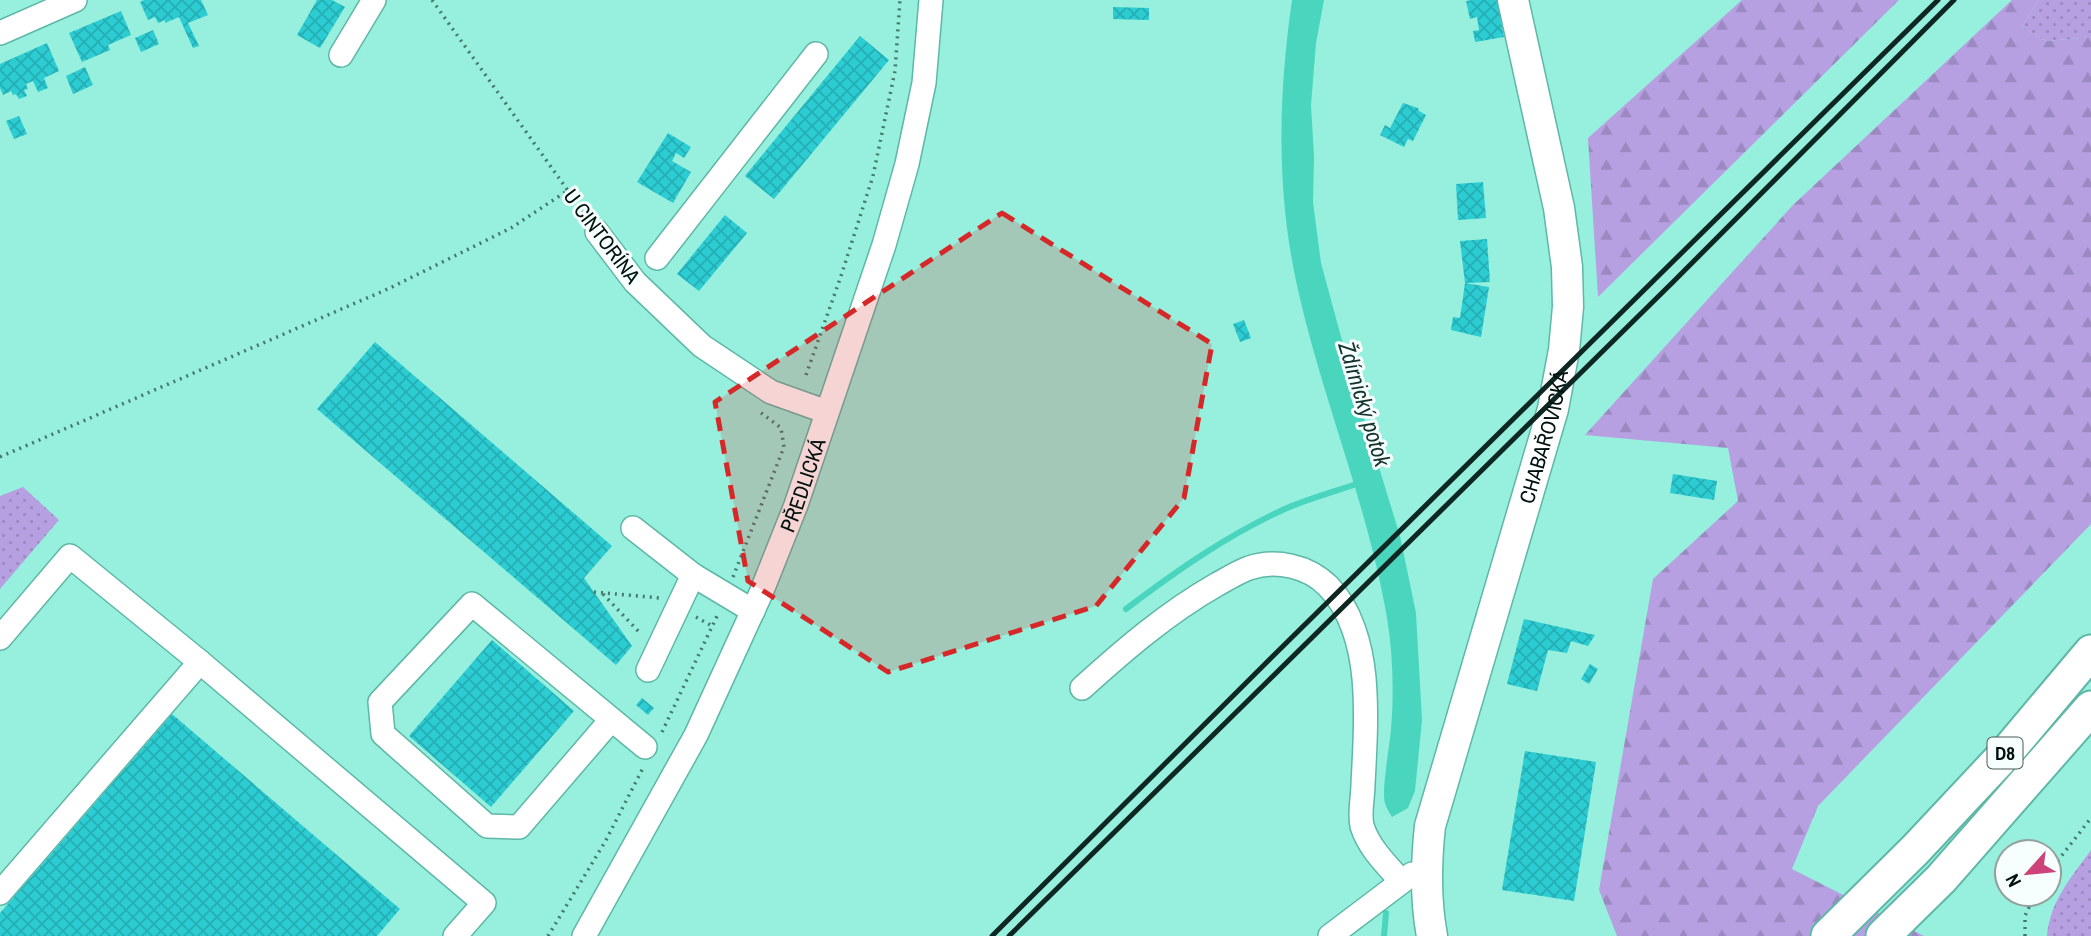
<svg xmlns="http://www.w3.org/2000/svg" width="2091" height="936" font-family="'Archivo Narrow',sans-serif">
	<defs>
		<pattern id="grass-dots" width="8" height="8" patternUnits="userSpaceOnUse" patternTransform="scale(1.75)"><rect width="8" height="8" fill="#b7a0e2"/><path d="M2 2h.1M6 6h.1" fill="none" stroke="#9c89c1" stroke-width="1.8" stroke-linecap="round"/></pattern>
		<pattern id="forest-firs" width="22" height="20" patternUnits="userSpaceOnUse" patternTransform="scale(1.75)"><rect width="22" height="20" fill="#b7a0e2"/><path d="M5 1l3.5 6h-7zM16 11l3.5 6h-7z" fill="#9c89c1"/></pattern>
		<pattern id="building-cross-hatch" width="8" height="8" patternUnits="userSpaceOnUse" patternTransform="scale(1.75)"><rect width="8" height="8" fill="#2cccd3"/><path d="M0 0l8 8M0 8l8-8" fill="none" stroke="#25aeb4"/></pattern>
	</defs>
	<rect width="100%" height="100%" fill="#96f0dd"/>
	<g fill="url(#grass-dots)">
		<polygon points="2038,0 2091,0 2091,37 2046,41 2022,27"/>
		<polygon points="23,487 59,520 0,589 0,496"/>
		<path d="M2091,850V936H2047C2050,901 2071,878 2091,850Z"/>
	</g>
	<g fill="url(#forest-firs)">
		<polygon points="1742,0 1899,0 1598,297 1588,138"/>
		<polygon points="2012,0 2038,0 2022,27 2046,41 2091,37 2091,524 1818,806 1792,869 1924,936 1617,936 1599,890 1653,579 1738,501 1728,448 1585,435 1793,205"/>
	</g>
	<path fill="#4ad5be" d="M1292,0H1324L1316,43L1311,105L1314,156L1313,202L1321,263L1356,392L1400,536L1416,613L1422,720L1415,791L1408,808L1392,817C1390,813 1386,808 1385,803C1381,792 1390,744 1391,729C1394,693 1393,654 1387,618C1368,506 1323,401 1298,290C1276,193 1278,98 1292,0Z"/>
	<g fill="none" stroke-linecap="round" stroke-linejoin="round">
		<g stroke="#4ad5be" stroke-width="6">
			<path d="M1126,609C1176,571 1229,534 1287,508C1311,498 1336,491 1360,483"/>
			<polyline points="1384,936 1386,913"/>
		</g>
	</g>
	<g fill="url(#building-cross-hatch)">
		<polygon points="144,0 201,0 208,15 188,23 199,46 193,48 179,17 165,23 165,20 158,23 155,17 148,20 140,2"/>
		<polygon points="317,0 332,0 345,7 320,48 297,35"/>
		<polygon points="1472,0 1497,0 1504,37 1475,42 1473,31 1479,30 1477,17 1470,19 1466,1"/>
		<polygon points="1113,7 1149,8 1149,20 1113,19"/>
		<polygon points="121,11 131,35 108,45 110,50 82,62 69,33"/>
		<polygon points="153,30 159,44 141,52 135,38"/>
		<polygon points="860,36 889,60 774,199 745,176"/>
		<polygon points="47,43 59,71 44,78 48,88 38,92 33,81 26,84 28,89 24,90 27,96 19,99 16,94 13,95 11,91 3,95 0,88 0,64"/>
		<polygon points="85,67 93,85 73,94 66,76"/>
		<polygon points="1403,103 1418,108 1419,111 1426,115 1413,141 1408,139 1404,147 1380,135 1385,125 1390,128"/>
		<polygon points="19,116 27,134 14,139 6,121"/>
		<polygon points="668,133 691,147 684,158 676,153 672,161 691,172 673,203 637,182"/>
		<polygon points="1483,182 1486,218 1458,220 1456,184"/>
		<polygon points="725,215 747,233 699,291 677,274"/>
		<polygon points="1487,239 1490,282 1465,283 1460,241"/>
		<polygon points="1465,283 1489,287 1481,337 1451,330 1453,317 1460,318"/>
		<polygon points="1244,320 1251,338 1240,342 1233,324"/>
		<polygon points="375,342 612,546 584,578 632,646 616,665 317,409"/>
		<polygon points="1673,474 1717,481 1714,500 1670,493"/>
		<polygon points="1524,619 1595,635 1588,646 1571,641 1567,653 1548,650 1537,691 1507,684"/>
		<polygon points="492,640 574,711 491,807 409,736"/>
		<polygon points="1590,664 1598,669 1589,684 1581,679"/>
		<polygon points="642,698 654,708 648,715 636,705"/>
		<polygon points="172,714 400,909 377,936 0,936 0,913"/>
		<polygon points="1525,751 1596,762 1574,901 1502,890"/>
	</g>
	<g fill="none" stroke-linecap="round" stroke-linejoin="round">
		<defs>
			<g id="minor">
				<polyline points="0,33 75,0"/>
				<polyline points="341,55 374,0"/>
				<polyline points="597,232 635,282 702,346 771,392 827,412"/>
				<polyline points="657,258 816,54"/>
				<polyline points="633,528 693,575"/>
				<polyline points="0,638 70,556 200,662 484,903 455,936"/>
				<polyline points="648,670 693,575 753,611"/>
				<path d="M1082,688C1124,650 1167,613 1216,585C1227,579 1238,572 1249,568C1276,559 1308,566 1328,586C1351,609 1361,646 1364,678C1367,713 1365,748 1363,784C1363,797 1359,813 1362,826C1369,848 1386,864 1401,881"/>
				<polyline points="611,720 519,827 487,826 383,734 380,702 472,604 645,747"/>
				<polyline points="0,893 200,662"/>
				<path id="s1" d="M584,936L696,735L761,593L796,505L884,245L907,164L924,83L931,0"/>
				<polyline points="1330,936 1412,874"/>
			</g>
			<g id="major">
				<path id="s2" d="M1432,936C1425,899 1426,863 1430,826L1553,409L1564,350L1568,307L1567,267L1559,208L1513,0"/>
			</g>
			<g id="highway">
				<polyline points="1828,936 1915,850 2006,753 2091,652"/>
				<polyline points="1883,936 1941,879 2091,708"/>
			</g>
		</defs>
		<use href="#minor" stroke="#5eb7a7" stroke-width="26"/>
		<use href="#major" stroke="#5eb7a7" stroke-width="33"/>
		<use href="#highway" stroke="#5eb7a7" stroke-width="37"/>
		<g stroke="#45786d" stroke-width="3.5" stroke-dasharray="2 5" stroke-linecap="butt">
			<polyline points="432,0 586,216"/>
			<polyline points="806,375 841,276 873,176 895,71 900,0"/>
			<polyline points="0,457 390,288 511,228 567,191"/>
			<polyline points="733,577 784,447 781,428 760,412"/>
			<polyline points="594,592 660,598"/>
			<polyline points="603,594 641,634"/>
			<polyline points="696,617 712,626"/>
			<polyline points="662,732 718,614"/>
			<polyline points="2049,872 2091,818"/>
			<polyline points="548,936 605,842 643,768"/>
			<polyline points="2025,936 2025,916 2035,894"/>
		</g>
		<use href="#minor" stroke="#fff" stroke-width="23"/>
		<use href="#major" stroke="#fff" stroke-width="30"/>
		<use href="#highway" stroke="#fff" stroke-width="33"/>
		<g stroke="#0f2722" stroke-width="5">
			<polyline points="992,936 1270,659 1938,0"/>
			<polyline points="1009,936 1673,282 1954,0"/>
		</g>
	</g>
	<path fill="#d62828" fill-opacity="0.2" stroke="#d62828" stroke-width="5" stroke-dasharray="14 9" stroke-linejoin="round" d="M1002,213L1212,344L1184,498L1096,606L888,672L748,581L715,402Z"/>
	<g text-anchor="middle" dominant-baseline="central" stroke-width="6" stroke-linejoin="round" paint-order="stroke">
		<rect fill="#f6fffd" stroke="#4a5855" stroke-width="2" x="1987.5" y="737.5" width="35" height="31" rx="5"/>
		<g font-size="19" font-weight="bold" fill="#00110d">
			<text x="2005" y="753">D8</text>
		</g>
		<g font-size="21" fill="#00110d" stroke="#f6fffd">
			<text transform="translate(602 236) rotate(53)">U CINTORÍNA</text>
			<text stroke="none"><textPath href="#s2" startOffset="516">CHABAŘOVICKÁ</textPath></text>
			<text stroke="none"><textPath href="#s1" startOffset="502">PŘEDLICKÁ</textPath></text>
		</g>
		<g font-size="23" font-style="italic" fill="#16332d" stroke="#f6fffd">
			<text transform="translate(1365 404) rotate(73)">Ždírnický potok</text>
		</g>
	</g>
	<g transform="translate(2028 873) rotate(243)"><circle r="33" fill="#f6fffd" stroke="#94a09d" stroke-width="2"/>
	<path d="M0-5L12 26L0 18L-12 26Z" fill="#cc4279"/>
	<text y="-10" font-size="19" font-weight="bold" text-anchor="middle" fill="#00110d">N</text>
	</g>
</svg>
